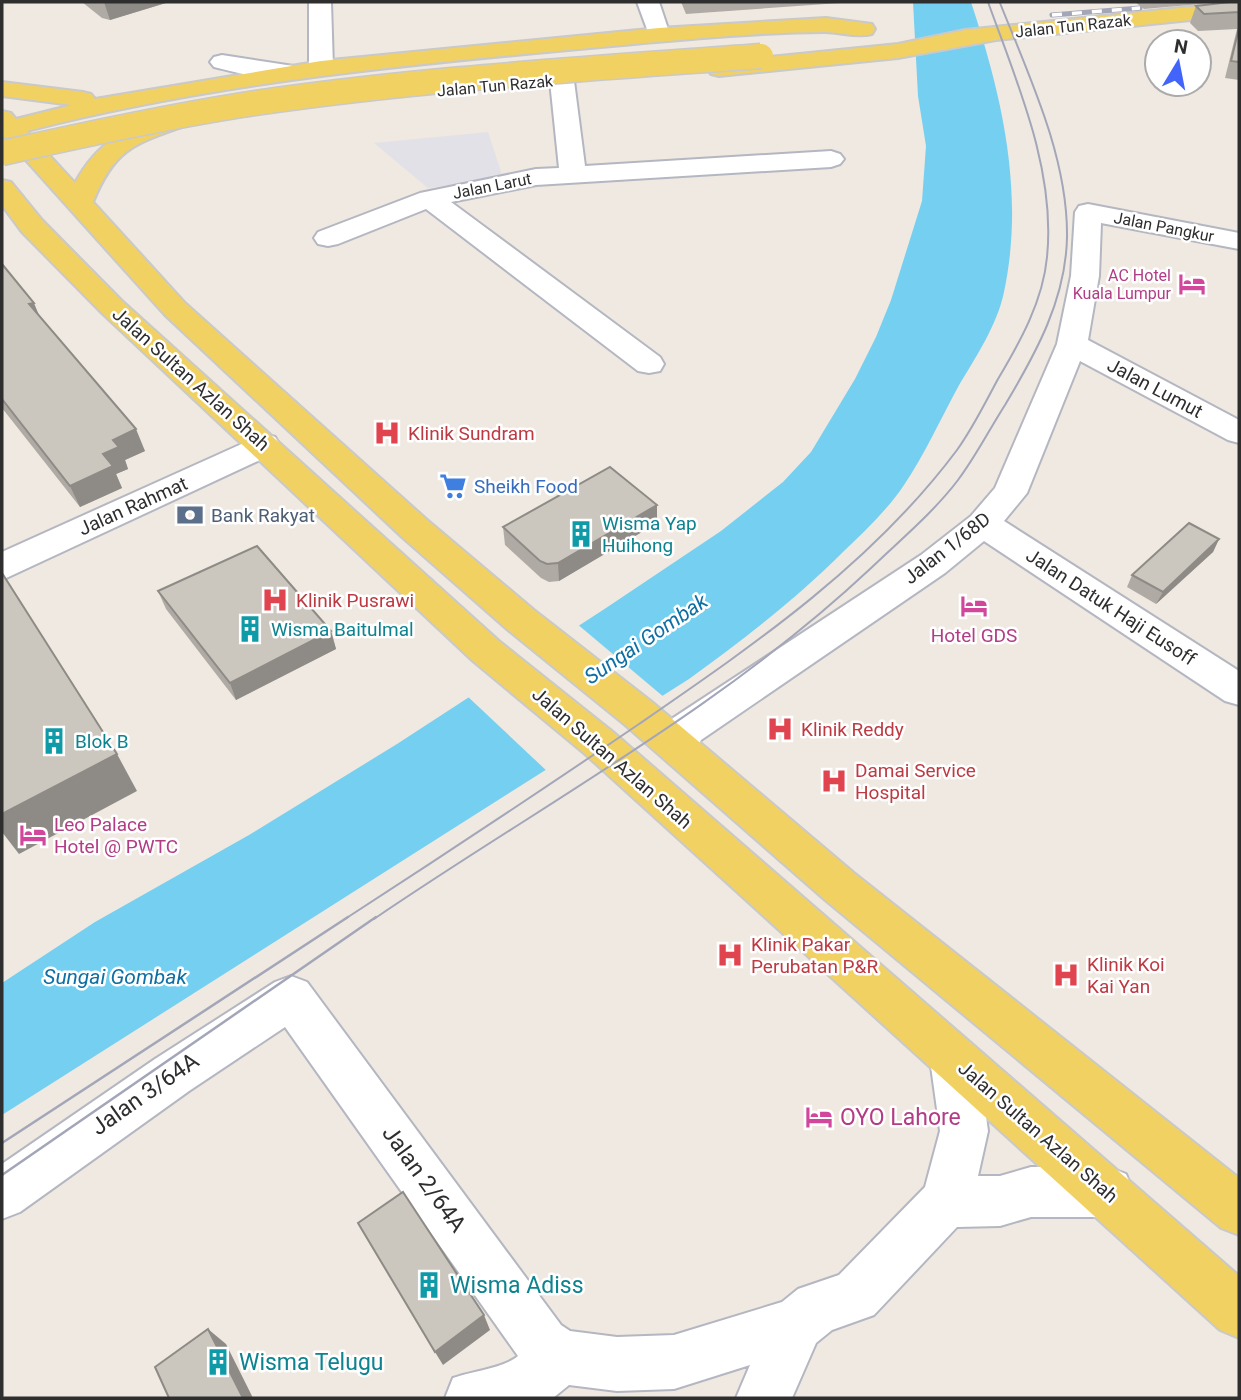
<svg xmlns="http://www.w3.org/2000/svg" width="1241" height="1400" font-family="Roboto,sans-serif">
	<rect width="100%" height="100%" fill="#efe9e1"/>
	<polygon fill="#e3e1e8" points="488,132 503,178 428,188 374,143"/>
	<path fill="#75cff0" d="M913,2H971C1002,96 1025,193 1004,292C997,326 975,358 958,387C940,420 925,454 904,485C888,509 865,531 844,551C796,599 744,639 689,679L2,1115V983L95,922L249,835L397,744L606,608L721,531L783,482L811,452L855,379L876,337L891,300L922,201L926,146L918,96Z"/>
	<polygon fill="#efe9e1" points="576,623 665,698 549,773 465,694"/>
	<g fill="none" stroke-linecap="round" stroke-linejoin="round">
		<defs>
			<g id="minor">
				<polygon points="309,2 331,2 333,68 329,73 313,73 309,68"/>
				<polygon points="637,2 659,2 670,35 667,40 651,40"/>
				<path d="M222,55L300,67L304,72L300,77C274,84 240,73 214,67L210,62L214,57Z"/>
				<polygon points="562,74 570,76 574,81 585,166 831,151 840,154 844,159 840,164 831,167 536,185 451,202 660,357 664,364 660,371 649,373 638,371 426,209 338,244 328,246 318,244 314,238 318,232 420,193 536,169 559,168 550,81 554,76"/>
				<polygon points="1088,204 1239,233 1239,249 1101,223 1099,276 1088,340 1239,420 1239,443 1228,440 1080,361 1027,493 1004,521 1239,671 1239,705 1225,701 984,541 945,573 701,740 691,757 677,762 663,757 657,746 673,718 921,555 971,516 995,488 1057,344 1071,276 1075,212 1079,206"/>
				<polygon points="264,434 275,437 280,445 275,453 2,580 2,552"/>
				<path d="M291,976L307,982L561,1325L570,1331L617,1337L674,1335L782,1302L798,1289L839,1275L925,1187L940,1131L930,1059L937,1043L954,1036L971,1043L978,1059L988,1131L978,1176H1000L1031,1167H1108L1126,1174L1133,1192L1126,1210L1108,1217H1031L1000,1226L957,1227L874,1315L832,1330L816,1343L792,1398H736L750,1365L674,1389L617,1391L569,1385L553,1398H445L453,1378C472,1371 504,1368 518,1356L285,1027L189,1091L20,1212L2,1219V1164L155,1059L275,982Z"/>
			</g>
			<g id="major">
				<polygon points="1239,2 1239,15 996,40 898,58 719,76 711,74 707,69 711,64 719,62 898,44 965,30"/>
				<path d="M826,18L872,24L875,29L872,34C856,38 840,32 825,32C769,32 711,37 656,42C445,61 232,78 27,131L75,183C99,139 124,131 169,115L178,113L187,115L190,120L187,125C134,144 115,148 93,202L185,303L426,519L534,610L652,702L854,873L1239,1178V1235L1221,1228L824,899L624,724L508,630L402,537L165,315L5,137H2V111L11,113L16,119L72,105L2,96V82L83,92L91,94L95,99L321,61L659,28Z"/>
				<polygon points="2,180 11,182 42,220 122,301 499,641 613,732 1239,1276 1239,1338 1220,1330 585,754 473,661 102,313 22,232 2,205"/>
			</g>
		</defs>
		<use href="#minor" stroke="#b4b7c1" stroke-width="4"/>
		<use href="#major" stroke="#c9c9c9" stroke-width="4"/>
		<use href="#minor" fill="#fff" fill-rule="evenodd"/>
		<use href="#major" fill="#f2d163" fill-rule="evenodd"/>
		<g stroke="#a3a6b8" stroke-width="2">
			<path d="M345,919C444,855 542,790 639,724C755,644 872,564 957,450C973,428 985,403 998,379C1020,342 1043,301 1047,257C1056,170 1017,83 988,2"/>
			<path d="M374,919C541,805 721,709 870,569C900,540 933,513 958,480C976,456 989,430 1005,405C1036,353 1066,299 1067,237C1068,157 1029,76 1000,3"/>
		</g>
		<g stroke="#a3a6b8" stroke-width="2.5">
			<polyline points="2,1143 348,917"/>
			<polyline points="2,1175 376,917"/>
		</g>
		<defs>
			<polyline id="rail" points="1052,15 1140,8"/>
		</defs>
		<use href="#rail" stroke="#a3a6b8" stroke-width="5"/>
		<use href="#rail" stroke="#fff" stroke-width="3.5" stroke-dasharray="10" stroke-linecap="butt"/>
		<defs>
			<path id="major-bridge" d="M2,153C82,135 161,118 242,105C414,79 588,69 761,56"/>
		</defs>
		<use href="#major-bridge" stroke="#c9c9c9" stroke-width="27" stroke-linecap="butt"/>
		<use href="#major-bridge" stroke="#f2d163" stroke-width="24"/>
	</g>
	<g fill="#afaba4">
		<polygon points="82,2 169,2 110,20 102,18"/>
		<polygon points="681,2 854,2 686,14"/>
		<polygon points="1135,2 1223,2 1144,9"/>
		<polygon points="1239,2 1239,80 1225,78 1237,29 1198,31 1190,23 1196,6"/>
		<polygon points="2,264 40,317 145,451 125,460 128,469 116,474 122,488 80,507 2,408"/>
		<polygon points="657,505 657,523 559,581 549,582 541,578 505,545 503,527"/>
		<polygon points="1219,539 1213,552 1156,604 1127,587 1132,575"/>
		<polygon points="158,591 331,631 336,649 236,700 166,609"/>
	</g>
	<g fill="#8e8b86">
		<polygon points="104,2 169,2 110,20"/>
		<polygon points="34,303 43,325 29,304"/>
		<polygon points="136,429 145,451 125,460 128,469 116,474 122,488 80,507 70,486 103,454 113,440"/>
		<polygon points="657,505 657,523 559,581 558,563"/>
		<polygon points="1219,539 1213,552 1156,604 1163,592"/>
		<polygon points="331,631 336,649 236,700 230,683"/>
		<polygon points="117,754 137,791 19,854 2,832 2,814"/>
		<polygon points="484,1315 490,1330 443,1365 435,1352"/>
		<polygon points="208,1329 226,1344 253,1398 243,1398"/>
	</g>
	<g fill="#cbc7bf" stroke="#8e8b86" stroke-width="2">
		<polygon points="1230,2 1239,2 1239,12 1204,14 1196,6"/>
		<polygon points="1239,28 1239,62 1231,61"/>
		<polygon points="2,264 34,303 29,304 136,429 113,440 119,447 103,454 113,466 70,486 2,399"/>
		<polygon points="610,467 657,505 558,563 547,564 540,561 503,527"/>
		<polygon points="1189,523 1219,539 1163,592 1132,575"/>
		<polygon points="257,546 331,631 230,683 158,591"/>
		<polygon points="2,573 117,754 2,814"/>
		<polygon points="403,1192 484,1315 435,1352 358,1223"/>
		<polygon points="208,1329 243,1398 169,1398 155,1367"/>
	</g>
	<defs>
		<symbol id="hotel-bare" viewBox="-9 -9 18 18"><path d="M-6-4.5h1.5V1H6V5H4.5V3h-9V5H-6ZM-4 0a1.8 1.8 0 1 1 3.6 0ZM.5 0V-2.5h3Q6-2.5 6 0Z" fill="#d1479c" stroke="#fff" stroke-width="2.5" paint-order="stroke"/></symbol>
		<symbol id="hospital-bare" viewBox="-9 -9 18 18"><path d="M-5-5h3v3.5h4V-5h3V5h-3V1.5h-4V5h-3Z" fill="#e0444e" stroke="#fff" stroke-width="2.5" paint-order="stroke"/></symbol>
		<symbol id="supermarket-bare" viewBox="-9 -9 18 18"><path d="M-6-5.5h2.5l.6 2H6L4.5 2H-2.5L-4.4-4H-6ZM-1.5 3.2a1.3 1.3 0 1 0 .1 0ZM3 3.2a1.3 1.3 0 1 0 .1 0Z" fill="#3f7fe0" stroke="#fff" stroke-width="2.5" paint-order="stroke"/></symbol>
		<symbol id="bank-bare" viewBox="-9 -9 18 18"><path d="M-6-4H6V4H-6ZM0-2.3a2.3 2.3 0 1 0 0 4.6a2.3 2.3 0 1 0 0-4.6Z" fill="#5c6f8a" stroke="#fff" stroke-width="2.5" paint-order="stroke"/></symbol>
		<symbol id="building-bare" viewBox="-9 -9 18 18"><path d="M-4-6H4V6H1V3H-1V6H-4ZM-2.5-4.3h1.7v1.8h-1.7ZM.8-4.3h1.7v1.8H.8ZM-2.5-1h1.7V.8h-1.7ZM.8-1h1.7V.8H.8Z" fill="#0f9aa8" stroke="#fff" stroke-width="2.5" paint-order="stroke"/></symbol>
	</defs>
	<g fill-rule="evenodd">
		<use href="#hotel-bare" x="1173" y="265" width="38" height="38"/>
		<use href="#hospital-bare" x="368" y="414" width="38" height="38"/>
		<use href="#supermarket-bare" x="434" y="467" width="38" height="38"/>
		<use href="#bank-bare" x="171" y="496" width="38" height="38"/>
		<use href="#building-bare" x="562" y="515" width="38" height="38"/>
		<use href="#hospital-bare" x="256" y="581" width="38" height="38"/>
		<use href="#hotel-bare" x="955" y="587" width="38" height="38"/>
		<use href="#building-bare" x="231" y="610" width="38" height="38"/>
		<use href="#hospital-bare" x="761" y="710" width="38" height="38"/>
		<use href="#building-bare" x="35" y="722" width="38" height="38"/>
		<use href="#hospital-bare" x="815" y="762" width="38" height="38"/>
		<use href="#hotel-bare" x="14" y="816" width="38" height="38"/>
		<use href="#hospital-bare" x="711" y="936" width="38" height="38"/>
		<use href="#hospital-bare" x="1047" y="956" width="38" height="38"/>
		<use href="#hotel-bare" x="800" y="1098" width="38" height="38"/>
		<use href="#building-bare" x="410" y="1266" width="38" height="38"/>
		<use href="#building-bare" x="199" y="1343" width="38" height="38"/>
	</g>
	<g text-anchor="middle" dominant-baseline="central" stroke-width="5" stroke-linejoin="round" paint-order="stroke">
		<g font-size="16" fill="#2e2e2e" stroke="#fff">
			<text transform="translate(1073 26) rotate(-6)">Jalan Tun Razak</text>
			<text transform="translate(495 86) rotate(-5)">Jalan Tun Razak</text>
			<text transform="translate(492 186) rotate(-11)">Jalan Larut</text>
			<text transform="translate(1164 227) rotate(11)">Jalan Pangkur</text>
		</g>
		<g font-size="16" fill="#b23c85" stroke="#fff" text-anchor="end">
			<text x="1171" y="275">AC Hotel<tspan x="1171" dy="18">Kuala Lumpur</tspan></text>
		</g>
		<g font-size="19" fill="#2e2e2e" stroke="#fff">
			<text transform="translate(191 379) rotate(42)">Jalan Sultan Azlan Shah</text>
			<text transform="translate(1155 388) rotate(28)">Jalan Lumut</text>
			<text transform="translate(133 506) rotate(-24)">Jalan Rahmat</text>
			<text transform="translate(947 548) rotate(-38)">Jalan 1/68D</text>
			<text transform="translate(1111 607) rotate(33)">Jalan Datuk Haji Eusoff</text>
			<text transform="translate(612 758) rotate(41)">Jalan Sultan Azlan Shah</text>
			<text transform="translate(1038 1132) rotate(41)">Jalan Sultan Azlan Shah</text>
		</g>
		<g font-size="19" fill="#be3a42" stroke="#fff" text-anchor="start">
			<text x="408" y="433">Klinik Sundram</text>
			<text x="296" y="600">Klinik Pusrawi</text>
			<text x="801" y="729">Klinik Reddy</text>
			<text x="855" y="770">Damai Service<tspan x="855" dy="22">Hospital</tspan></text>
			<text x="751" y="944">Klinik Pakar<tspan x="751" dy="22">Perubatan P&amp;R</tspan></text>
			<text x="1087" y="964">Klinik Koi<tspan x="1087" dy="22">Kai Yan</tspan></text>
		</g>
		<g font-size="19" fill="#366cbe" stroke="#fff" text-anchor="start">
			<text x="474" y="486">Sheikh Food</text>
		</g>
		<g font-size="19" fill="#4e5e75" stroke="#fff" text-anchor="start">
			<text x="211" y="515">Bank Rakyat</text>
		</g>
		<g font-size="19" fill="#0d838f" stroke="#fff" text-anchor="start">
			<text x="602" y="523">Wisma Yap<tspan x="602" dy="22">Huihong</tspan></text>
			<text x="271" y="629">Wisma Baitulmal</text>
			<text x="75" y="741">Blok B</text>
		</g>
		<g font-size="19" fill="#b23c85" stroke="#fff">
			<text x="974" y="635">Hotel GDS</text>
			<text x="54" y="824" text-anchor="start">Leo Palace<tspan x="54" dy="22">Hotel @ PWTC</tspan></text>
		</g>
		<g font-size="21" font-style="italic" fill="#0d6fa3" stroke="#fff">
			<text transform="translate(646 639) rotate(-34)">Sungai Gombak</text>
			<text x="115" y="977">Sungai Gombak</text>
		</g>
		<g font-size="23" fill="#2e2e2e" stroke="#fff">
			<text transform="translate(145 1094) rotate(-35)">Jalan 3/64A</text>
			<text transform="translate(424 1179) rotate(54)">Jalan 2/64A</text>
		</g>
		<g font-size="23" fill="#b23c85" stroke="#fff" text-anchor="start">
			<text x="840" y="1117">OYO Lahore</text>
		</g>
		<g font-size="23" fill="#0d838f" stroke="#fff" text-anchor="start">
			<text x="450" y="1285">Wisma Adiss</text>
			<text x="239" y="1362">Wisma Telugu</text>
		</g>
	</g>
	<rect width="1241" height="1400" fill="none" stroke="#2e2e2e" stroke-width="7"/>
	<g transform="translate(1178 63) rotate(10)"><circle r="33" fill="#ffffff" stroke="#ababab" stroke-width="2"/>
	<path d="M0-5L12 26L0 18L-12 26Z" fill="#4264fb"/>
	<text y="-10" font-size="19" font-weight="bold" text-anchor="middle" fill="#2e2e2e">N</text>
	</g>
</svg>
